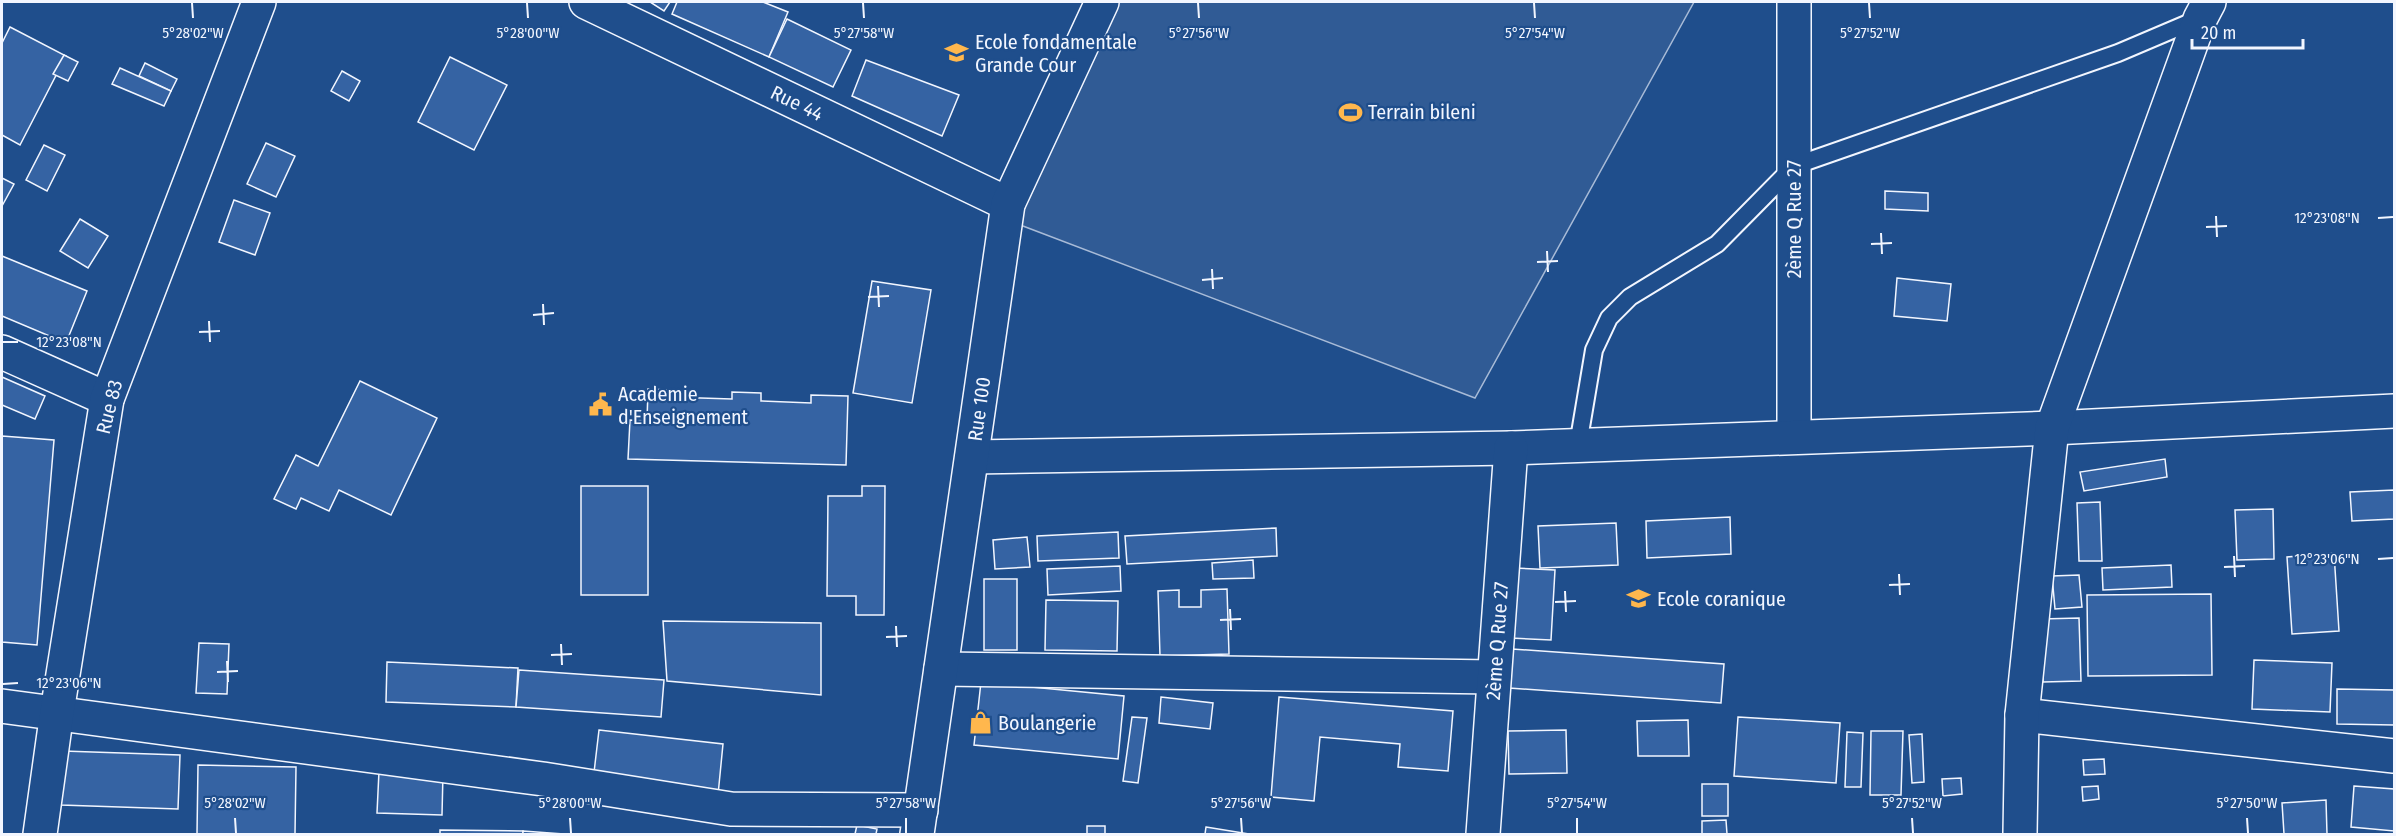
<svg xmlns="http://www.w3.org/2000/svg" width="2396" height="836" font-family="'Fira Sans Condensed',sans-serif">
	<rect width="100%" height="100%" fill="#1f4e8c"/>
	<polygon fill="#305b95" stroke="#a8bbd7" stroke-width="1.5" points="1118,2 1694,2 1475,398 1015,223"/>
	<g fill="#3563a3" stroke="#f2f6ff" stroke-width="1.5">
		<polygon points="650,2 670,2 664,11"/>
		<polygon points="677,2 763,2 788,12 769,57 672,14"/>
		<polygon points="787,19 851,50 833,87 769,57"/>
		<polygon points="10,27 66,56 20,145 2,135 2,43"/>
		<polygon points="64,55 78,62 68,81 53,74"/>
		<polygon points="450,57 507,85 474,150 418,122"/>
		<polygon points="866,60 959,95 942,136 852,96"/>
		<polygon points="145,63 177,79 171,91 139,76"/>
		<polygon points="120,68 171,91 164,106 112,84"/>
		<polygon points="342,71 360,81 349,101 331,91"/>
		<polygon points="266,143 295,156 276,197 247,184"/>
		<polygon points="44,145 65,155 47,191 26,180"/>
		<polygon points="2,178 14,184 2,206"/>
		<polygon points="1885,191 1928,193 1928,211 1885,209"/>
		<polygon points="234,200 270,213 255,255 219,242"/>
		<polygon points="80,219 108,236 88,268 60,251"/>
		<polygon points="2,256 87,291 66,343 2,316"/>
		<polygon points="1897,278 1951,284 1947,321 1894,316"/>
		<polygon points="872,281 931,290 912,403 853,393"/>
		<polygon points="2,377 45,396 35,419 2,405"/>
		<polygon points="360,381 437,418 391,515 339,490 329,511 301,498 296,509 274,499 296,455 318,466"/>
		<polygon points="648,389 669,390 669,397 732,399 732,392 761,393 761,401 811,403 811,395 848,396 846,465 628,459 630,420 647,421"/>
		<polygon points="2,436 54,440 37,645 2,642"/>
		<polygon points="2165,459 2167,477 2084,491 2080,472"/>
		<rect x="581" y="486" width="67" height="109"/>
		<polygon points="862,486 885,486 884,615 856,615 856,596 827,596 828,496 862,496"/>
		<polygon points="2394,490 2394,519 2352,521 2350,492"/>
		<polygon points="2100,502 2102,561 2079,561 2077,503"/>
		<polygon points="2273,509 2274,559 2237,560 2235,510"/>
		<polygon points="1730,517 1731,554 1647,558 1646,521"/>
		<polygon points="1616,523 1618,565 1540,568 1538,526"/>
		<polygon points="1276,528 1277,556 1127,564 1125,536"/>
		<polygon points="1118,532 1119,558 1038,561 1037,536"/>
		<polygon points="1027,537 1030,567 995,569 993,540"/>
		<polygon points="2334,553 2339,631 2292,634 2287,557"/>
		<polygon points="1253,560 1254,578 1213,579 1212,563"/>
		<polygon points="2171,565 2172,587 2103,590 2102,568"/>
		<polygon points="1120,566 1121,591 1048,595 1047,569"/>
		<polygon points="1514,568 1555,570 1551,640 1510,638"/>
		<polygon points="2079,575 2082,607 2055,609 2052,576"/>
		<rect x="984" y="579" width="33" height="71"/>
		<polygon points="1227,589 1229,654 1160,656 1158,591 1179,590 1179,607 1201,607 1201,590"/>
		<polygon points="2211,594 2212,675 2088,676 2087,595"/>
		<polygon points="1046,600 1118,601 1117,651 1045,650"/>
		<polygon points="2079,618 2081,681 2043,682 2041,619"/>
		<polygon points="663,621 821,623 821,695 667,681"/>
		<polygon points="199,643 229,644 227,694 196,693"/>
		<polygon points="1512,649 1724,664 1721,703 1509,688"/>
		<polygon points="2254,660 2332,663 2330,712 2252,709"/>
		<polygon points="387,662 518,668 516,707 386,702"/>
		<polygon points="519,670 664,680 661,717 516,707"/>
		<polygon points="981,682 1124,696 1118,759 974,745"/>
		<polygon points="2337,689 2394,690 2394,725 2337,724"/>
		<polygon points="1161,697 1213,703 1210,729 1159,723"/>
		<polygon points="1279,697 1453,711 1448,771 1398,767 1400,744 1320,737 1314,801 1271,797"/>
		<polygon points="1132,717 1147,718 1138,783 1123,781"/>
		<polygon points="1738,717 1840,723 1836,783 1734,776"/>
		<polygon points="1688,720 1689,756 1638,756 1637,721"/>
		<polygon points="599,730 723,744 718,795 593,781"/>
		<polygon points="1566,730 1567,773 1509,774 1508,731"/>
		<polygon points="1871,731 1903,731 1901,795 1870,795"/>
		<polygon points="1847,732 1863,733 1861,787 1845,787"/>
		<polygon points="1922,734 1924,782 1912,783 1909,735"/>
		<polygon points="63,751 180,755 178,809 61,805"/>
		<polygon points="2104,759 2105,774 2084,775 2083,760"/>
		<polygon points="198,765 296,767 295,834 197,834"/>
		<polygon points="379,771 443,773 442,815 377,813"/>
		<polygon points="1961,778 1962,794 1943,796 1942,779"/>
		<rect x="1702" y="784" width="26" height="32"/>
		<polygon points="2098,786 2099,799 2083,801 2082,787"/>
		<polygon points="2354,786 2394,789 2394,831 2351,827"/>
		<polygon points="2326,800 2327,834 2284,834 2282,803"/>
		<polygon points="1726,820 1727,834 1702,834 1702,821"/>
		<polygon points="857,825 877,829 876,834 855,834"/>
		<rect x="1087" y="826" width="18" height="8"/>
		<polygon points="1206,827 1249,834 1205,834"/>
		<polygon points="440,830 523,831 523,834 440,834"/>
		<polygon points="523,831 564,834 523,834"/>
	</g>
	<g fill="none" stroke-linecap="round" stroke-linejoin="round">
		<defs>
			<polyline id="service" points="1578,445 1594,350 1609,318 1630,297 1717,244 1794,166 2118,53 2198,19"/>
			<g id="minor">
				<polyline points="586,2 1008,204"/>
				<polyline points="2,352 107,399"/>
				<polyline points="1794,436 1794,2"/>
				<polyline points="972,457 1511,448 2052,428 2394,411"/>
				<polyline points="941,669 1494,677"/>
				<polyline points="2,706 543,779 731,809 921,810"/>
				<polyline points="2022,715 2394,756"/>
				<polyline points="40,834 57,712 107,399 259,2"/>
				<polyline points="917,834 1008,204 1102,2"/>
				<polyline points="1483,834 1511,448"/>
				<polyline points="2020,834 2022,715 2052,428 2200,19 2209,2"/>
			</g>
		</defs>
		<use href="#service" stroke="#f2f6ff" stroke-width="20"/>
		<use href="#minor" stroke="#f2f6ff" stroke-width="36"/>
		<use href="#service" stroke="#1f4e8c" stroke-width="16"/>
		<use href="#minor" stroke="#1f4e8c" stroke-width="33"/>
	</g>
	<path fill="none" stroke="#f2f6ff" stroke-width="2" d="M192,3L193,18M527,3L528,18M863,3L864,18M1198,3L1199,18M1534,3L1535,18M1869,3L1870,18M2216,216L2217,237M2378,218L2393,217M2206,227L2227,226M1881,233L1882,254M1871,244L1892,243M1547,251L1548,272M1537,262L1558,261M1212,269L1213,289M1202,280L1223,278M878,286L879,307M868,297L889,296M543,304L544,325M533,315L554,313M209,321L210,342M199,332L220,331M3,342H18M2234,556L2235,577M2378,559L2393,558M2224,567L2245,566M1899,574L1900,595M1889,585L1910,584M1565,591L1566,612M1555,602L1576,601M1230,609L1231,630M1220,620L1241,619M896,626L897,647M886,637L907,636M561,644L562,665M551,655L572,654M227,661L228,682M217,672L238,671M3,684L18,683M235,818L236,833M570,818L571,833M906,818V833M1241,818L1242,833M1577,818V833M1912,818L1913,833M2247,818L2248,833"/>
	<defs>
		<symbol id="school-bare" viewBox="-9 -9 18 18"><path d="M0-5L7-2L0 1L-7-2ZM-4 1L0 2.5L4 1V4Q0 6-4 4Z" fill="#ffb74d" stroke="#1f4e8c" stroke-width="2.5" paint-order="stroke"/></symbol>
		<symbol id="stadium-bare" viewBox="-9 -9 18 18"><path d="M0-5a6.5 5 0 1 0 0 10a6.5 5 0 1 0 0-10ZM-3.5-1.8h7v3.6h-7Z" fill="#ffb74d" stroke="#1f4e8c" stroke-width="2.5" paint-order="stroke"/></symbol>
		<symbol id="civic-bare" viewBox="-9 -9 18 18"><path d="M-.6-6.5H3V-4.5H.6V-3L4-1V1h2V6H-6V1h2V-1L-.6-3ZM-1.2 2.5V6h2.4V2.5Z" fill="#ffb74d" stroke="#1f4e8c" stroke-width="2.5" paint-order="stroke"/></symbol>
		<symbol id="shop-bare" viewBox="-9 -9 18 18"><path d="M-5-2.5h2.3a2.7 3.5 0 0 1 5.4 0H5L5.5 6h-11ZM-1.5-2.5h3a1.5 2.3 0 0 0-3 0Z" fill="#ffb74d" stroke="#1f4e8c" stroke-width="2.5" paint-order="stroke"/></symbol>
	</defs>
	<g fill-rule="evenodd">
		<use href="#school-bare" x="940" y="36" width="33" height="33"/>
		<use href="#stadium-bare" x="1334" y="96" width="33" height="33"/>
		<use href="#civic-bare" x="584" y="388" width="33" height="33"/>
		<use href="#school-bare" x="1622" y="582" width="33" height="33"/>
		<use href="#shop-bare" x="964" y="706" width="33" height="33"/>
	</g>
	<g text-anchor="middle" dominant-baseline="central" stroke-width="4.5" stroke-linejoin="round" paint-order="stroke">
		<g font-size="20" fill="#f2f6ff" stroke="#1f4e8c" text-anchor="start">
			<text x="975" y="42">Ecole fondamentale<tspan x="975" dy="23">Grande Cour</tspan></text>
			<text x="1368" y="112">Terrain bileni</text>
			<text x="618" y="394">Academie<tspan x="618" dy="23">d'Enseignement</tspan></text>
			<text x="1657" y="599">Ecole coranique</text>
			<text x="998" y="723">Boulangerie</text>
		</g>
		<g font-size="20" fill="#f2f6ff" stroke="#1f4e8c">
			<text transform="translate(797 103) rotate(26)">Rue 44</text>
			<text transform="translate(1794 219) rotate(-90)">2ème Q Rue 27</text>
			<text transform="translate(109 407) rotate(-76)">Rue 83</text>
			<text transform="translate(979 409) rotate(-82)">Rue 100</text>
			<text transform="translate(1497 641) rotate(-86)">2ème Q Rue 27</text>
		</g>
	</g>
	<g font-size="15" text-anchor="middle" fill="#f2f6ff" stroke="#1f4e8c" stroke-width="4.5" stroke-linejoin="round" paint-order="stroke">
		<text x="193" y="38">5°28'02"W</text>
		<text x="528" y="38">5°28'00"W</text>
		<text x="864" y="38">5°27'58"W</text>
		<text x="1199" y="38">5°27'56"W</text>
		<text x="1535" y="38">5°27'54"W</text>
		<text x="1870" y="38">5°27'52"W</text>
		<text x="2327" y="223">12°23'08"N</text>
		<text x="69" y="347">12°23'08"N</text>
		<text x="2327" y="564">12°23'06"N</text>
		<text x="69" y="688">12°23'06"N</text>
		<text x="235" y="808">5°28'02"W</text>
		<text x="570" y="808">5°28'00"W</text>
		<text x="906" y="808">5°27'58"W</text>
		<text x="1241" y="808">5°27'56"W</text>
		<text x="1577" y="808">5°27'54"W</text>
		<text x="1912" y="808">5°27'52"W</text>
		<text x="2247" y="808">5°27'50"W</text>
	</g>
	<rect width="2396" height="836" fill="none" stroke="#f2f6ff" stroke-width="6"/>
	<path d="M2192 39v9h111v-9" fill="none" stroke="#f2f6ff" stroke-width="3"/>
	<text x="2201" y="39" font-size="18" fill="#f2f6ff" stroke="#1f4e8c" stroke-width="4.5" paint-order="stroke">20 m</text>
</svg>
